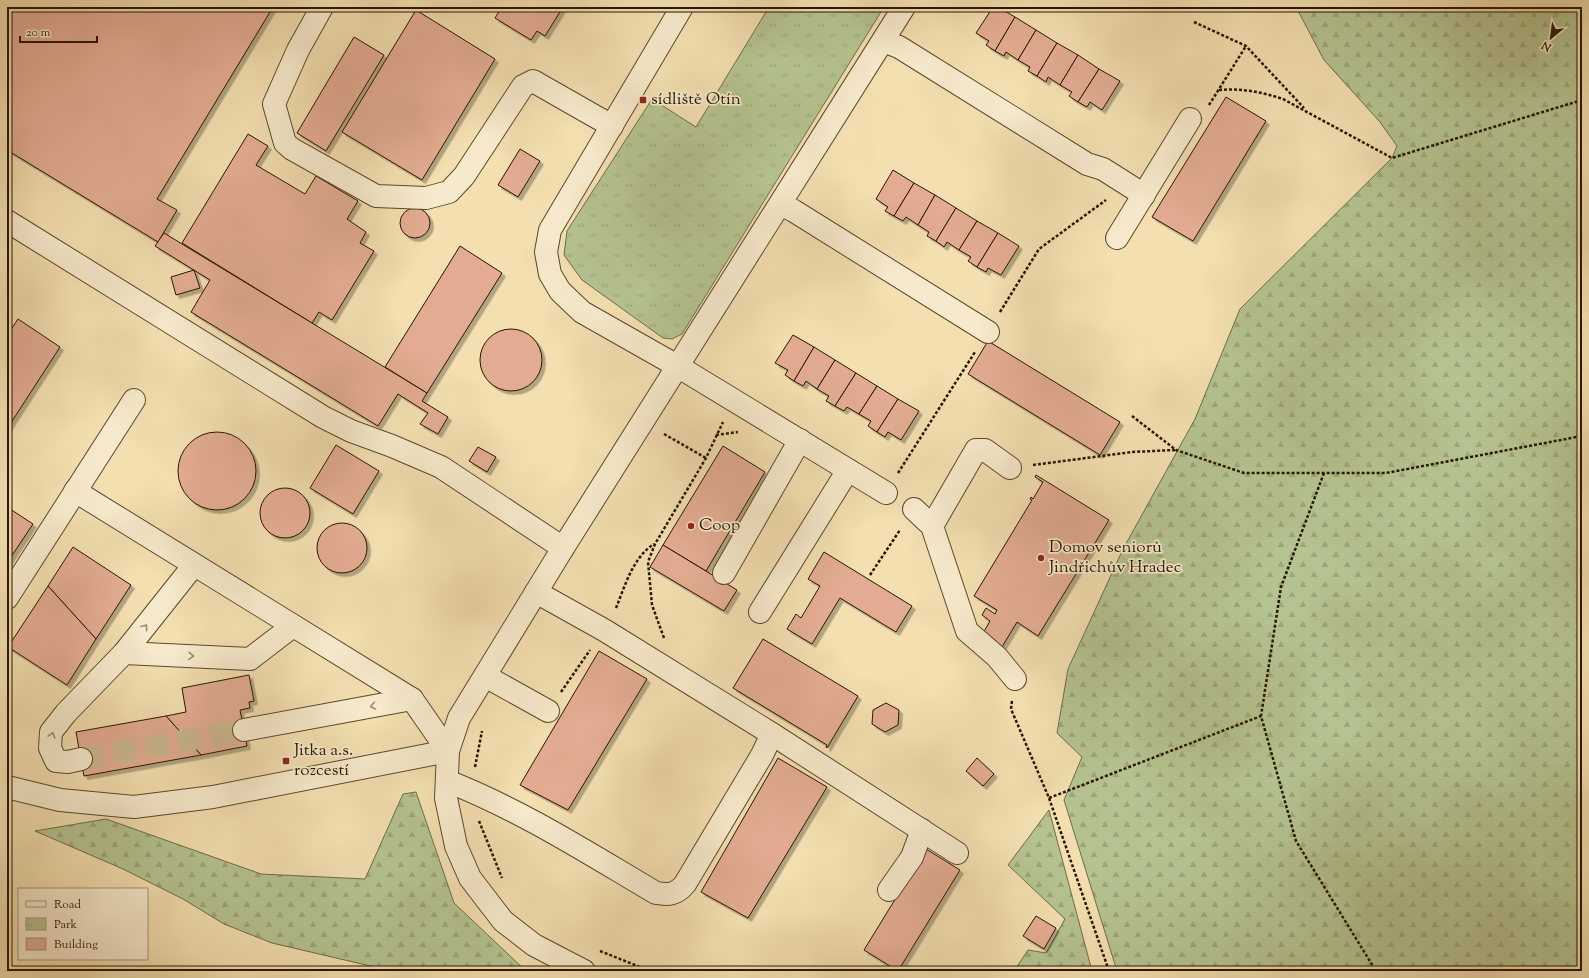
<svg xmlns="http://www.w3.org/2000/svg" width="1589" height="978" font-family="'Sorts Mill Goudy',serif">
	<defs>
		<pattern id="forest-firs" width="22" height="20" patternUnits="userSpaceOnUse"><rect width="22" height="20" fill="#b5c390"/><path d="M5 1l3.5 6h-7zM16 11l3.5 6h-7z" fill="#9ca77a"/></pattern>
		<pattern id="park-tufts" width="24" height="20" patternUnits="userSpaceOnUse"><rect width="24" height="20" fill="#b5c390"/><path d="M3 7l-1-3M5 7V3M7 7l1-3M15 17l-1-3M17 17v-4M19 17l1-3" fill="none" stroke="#9ca77a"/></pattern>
		<filter id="shadow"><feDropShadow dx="3.5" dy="3.5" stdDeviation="0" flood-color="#0004"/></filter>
	</defs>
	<rect width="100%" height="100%" fill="#f3dfb0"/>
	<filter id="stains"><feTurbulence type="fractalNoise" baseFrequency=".005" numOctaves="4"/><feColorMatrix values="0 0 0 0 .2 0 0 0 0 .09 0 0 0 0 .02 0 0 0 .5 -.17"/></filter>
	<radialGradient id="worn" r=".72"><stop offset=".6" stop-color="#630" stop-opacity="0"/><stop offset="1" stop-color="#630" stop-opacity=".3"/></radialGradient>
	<g fill="url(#forest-firs)" stroke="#6e6c48">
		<polygon points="1296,7 1582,7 1582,971 1117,971 1064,800 1082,757 1057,733 1068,669 1123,549 1195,419 1240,309 1392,158 1397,146 1380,122 1324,60"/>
		<polygon points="416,792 454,903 526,971 409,971 379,968 272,943 224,924 183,899 123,869 35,831 106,819 261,874 365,879 403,794"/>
		<polygon points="1049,810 1092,971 1014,971 1028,950 1046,953 1065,919 1008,865"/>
	</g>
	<polygon fill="url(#park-tufts)" stroke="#6e6c48" points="769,7 884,7 682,334 672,339 663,338 582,280 564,255 567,231 652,99 696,127"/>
	<g fill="#e3ac92" stroke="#281500" filter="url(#shadow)">
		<polygon points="7,7 273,7 157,199 177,210 158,242 7,150"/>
		<polygon points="502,7 563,7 545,36 537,31 531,40 495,18"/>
		<polygon points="993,7 998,7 1015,17 995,51 986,45 989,41 976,33"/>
		<polygon points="416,10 495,59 422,180 342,132"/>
		<polygon points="1015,17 1036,30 1018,60 1006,52 1004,56 995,51"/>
		<polygon points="1036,30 1057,43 1037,76 1028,71 1030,67 1018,60"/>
		<polygon points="354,37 384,55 326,151 297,133"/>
		<polygon points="1057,43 1078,55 1060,85 1048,77 1046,82 1037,76"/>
		<polygon points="1078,55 1099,69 1078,102 1069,96 1072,92 1060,85"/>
		<polygon points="1099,69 1120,81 1102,110 1090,102 1087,107 1078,102"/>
		<polygon points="1226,97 1266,121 1193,241 1152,217"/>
		<polygon points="248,134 268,146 256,165 305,194 316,176 358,201 347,219 366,232 360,243 374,251 332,320 319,312 312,323 182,243"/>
		<polygon points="520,149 540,161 518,197 498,185"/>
		<polygon points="893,170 914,183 894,216 885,211 888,207 876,199"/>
		<polygon points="914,183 935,195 918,225 906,217 903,221 894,216"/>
		<polygon points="935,195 956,208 936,241 927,236 929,232 918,225"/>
		<polygon points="956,208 977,221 959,250 947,242 944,247 936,241"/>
		<circle cx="415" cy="223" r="15"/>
		<polygon points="977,221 998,233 977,267 968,261 971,257 959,250"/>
		<polygon points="164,233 427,393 422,401 448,417 438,434 420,424 428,413 398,394 378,426 191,312 210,280 155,246"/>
		<polygon points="998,233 1019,246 1001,275 988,268 986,272 977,267"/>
		<polygon points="460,246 502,273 427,393 385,367"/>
		<polygon points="194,270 200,288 176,295 171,277"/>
		<polygon points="18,319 60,347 7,429 7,336"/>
		<circle cx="511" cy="360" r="31"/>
		<polygon points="793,335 814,347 794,381 785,375 788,370 775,363"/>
		<polygon points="988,341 1120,422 1100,455 968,374"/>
		<polygon points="814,347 835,360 817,389 806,381 803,386 794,381"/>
		<polygon points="835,360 856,373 835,406 826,401 829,396 817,389"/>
		<polygon points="856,373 877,386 859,414 847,407 844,411 835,406"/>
		<polygon points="877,386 898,399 877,432 868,426 871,421 859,414"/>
		<polygon points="898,399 919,411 901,440 888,432 885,437 877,432"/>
		<circle cx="217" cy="471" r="39"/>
		<polygon points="336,445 379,471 353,514 310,488"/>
		<polygon points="723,446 765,472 706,571 663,545"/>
		<polygon points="478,447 496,457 487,472 469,461"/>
		<polygon points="1036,475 1109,520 1038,636 1017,622 1002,647 982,635 990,621 982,615 986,608 995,614 997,610 974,596 1032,500 1030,499 1031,497 1033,499 1043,482 1035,477"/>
		<circle cx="285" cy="513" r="25"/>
		<polygon points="7,507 33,524 7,563"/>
		<circle cx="342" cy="548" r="25"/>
		<polygon points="663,545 737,590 724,611 650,567"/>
		<polygon points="73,547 131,585 96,639 48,586"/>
		<polygon points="824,552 912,606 896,632 840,598 812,644 787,629 796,614 801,618 820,586 808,579"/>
		<polygon points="48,586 96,639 67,685 8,647"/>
		<polygon points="763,639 858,696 827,748 826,747 827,745 733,688"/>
		<polygon points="599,651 647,679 568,810 520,785"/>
		<polygon points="249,675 254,701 249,702 250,708 240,710 247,746 201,755 166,716 186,712 182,688"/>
		<polygon points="886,703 899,710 898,725 885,732 872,724 873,710"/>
		<polygon points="166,716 201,755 84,776 76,732"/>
		<polygon points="778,758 827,787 748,918 701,892"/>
		<polygon points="977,758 994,774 983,786 966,771"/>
		<polygon points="926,849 960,870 898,971 864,950"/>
		<polygon points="1036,916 1056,928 1044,949 1023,936"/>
	</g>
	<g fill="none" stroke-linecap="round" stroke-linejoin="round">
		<polyline stroke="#cab78d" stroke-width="22" stroke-dasharray="22 11" stroke-linecap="butt" points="81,759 244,730"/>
		<defs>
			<g id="minor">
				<polyline points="322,7 298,50 274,104 285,143 292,149 376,196 426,198 449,192 464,176 523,86 533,81 612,126"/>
				<polyline points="682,7 550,230 546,252 550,274 560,291 582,312 679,367 886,493"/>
				<polyline points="883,41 899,47 1087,164 1103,169 1144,195"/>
				<polyline points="781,204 794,211 988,332"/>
				<polyline points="7,221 323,417 351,431 392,446 441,467 563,548"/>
				<polyline points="1117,238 1190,119"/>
				<polyline points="914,509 932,526 967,631 997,657 1015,679"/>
				<polyline points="932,526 976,450 985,450 1010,468"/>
				<polyline points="724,573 800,440"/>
				<polyline points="536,592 604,630 772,734 957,853"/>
				<polyline points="7,598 134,400"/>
				<polyline points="760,612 848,470"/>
				<polyline points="124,653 250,659 293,626"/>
				<polyline points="485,676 548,711"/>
				<polyline points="244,730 412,699"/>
				<polyline points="81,759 68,762 56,761 50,748 51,732 66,713 124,653 194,565"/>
				<path d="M447,781C521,810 588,853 656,893C668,895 676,895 685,884L762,755L772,734"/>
				<polyline points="7,787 60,800 134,807 213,797 448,751 412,699 75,491"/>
				<polyline points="889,890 912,857 922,830"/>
				<polyline points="584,971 534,945 503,921 470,878 456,846 446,798 448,751 459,718 563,548 904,7"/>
			</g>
		</defs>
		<use href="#minor" stroke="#5b482c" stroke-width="24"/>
		<g stroke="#281500" stroke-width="2.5" stroke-dasharray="3 2" stroke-linecap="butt">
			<polyline points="1194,22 1246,46 1304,108"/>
			<path d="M1219,90C1241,88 1262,92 1283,99L1392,158L1582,100"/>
			<polyline points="1209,105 1246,46"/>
			<polyline points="1000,312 1039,249 1106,200"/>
			<polyline points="1132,416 1176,450 1244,473 1386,473 1582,436"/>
			<polyline points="664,434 706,458"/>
			<polyline points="716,435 738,432"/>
			<polyline points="1033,465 1132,452 1175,450"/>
			<polyline points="898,473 975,352"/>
			<polyline points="1324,473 1281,587 1261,716 1296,841 1376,971"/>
			<polyline points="870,575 900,530"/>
			<path d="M616,608C625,586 633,557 654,544"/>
			<polyline points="664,638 652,605 648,562 655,544 706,458 723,422"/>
			<polyline points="561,692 590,650"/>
			<polyline points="1012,701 1011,709 1049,798 1109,971"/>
			<polyline points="475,767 482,731"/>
			<polyline points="1049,798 1261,716"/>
			<polyline points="479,821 502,878"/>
			<polyline points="600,951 650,971"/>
		</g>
		<use href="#minor" stroke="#f7eacc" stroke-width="22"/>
	</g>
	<defs><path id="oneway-chevron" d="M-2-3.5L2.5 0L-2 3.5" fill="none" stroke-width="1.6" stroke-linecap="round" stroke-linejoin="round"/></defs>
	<g stroke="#9a8a70">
		<use href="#oneway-chevron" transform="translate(145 627) rotate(-52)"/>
		<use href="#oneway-chevron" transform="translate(191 656) rotate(3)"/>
		<use href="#oneway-chevron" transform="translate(373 706) rotate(170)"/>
		<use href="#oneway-chevron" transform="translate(52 735) rotate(-75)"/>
	</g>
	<g fill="#8f2418" stroke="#f7eacc" stroke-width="1.5">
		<rect x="639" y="96" width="8" height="8" rx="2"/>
		<circle cx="691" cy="526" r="4"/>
		<circle cx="1041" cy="558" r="4"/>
		<rect x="282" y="757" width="8" height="8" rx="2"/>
	</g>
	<g text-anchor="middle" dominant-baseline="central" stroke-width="3.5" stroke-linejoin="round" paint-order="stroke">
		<g font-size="17" fill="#281500" stroke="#f7eacc" text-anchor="start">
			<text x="651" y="100">sídliště Otín</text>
			<text x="699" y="526">Coop</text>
			<text x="1049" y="548">Domov seniorů<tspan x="1049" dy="20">Jindřichův Hradec</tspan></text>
			<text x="294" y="751">Jitka a.s.<tspan x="294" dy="20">rozcestí</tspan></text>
		</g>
	</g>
	<rect width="1589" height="978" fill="none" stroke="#f3dfb0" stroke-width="24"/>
	<rect x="8" y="8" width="1573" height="962" fill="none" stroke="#281500" stroke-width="2"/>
	<rect x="12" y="12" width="1565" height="954" fill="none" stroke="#281500"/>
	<rect x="18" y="888" width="130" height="72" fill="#f7eacc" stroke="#a4957a"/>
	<rect x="26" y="901" width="20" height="6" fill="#f7eacc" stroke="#a4957a"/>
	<text x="54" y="908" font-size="12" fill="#281500">Road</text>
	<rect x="26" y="918" width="20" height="12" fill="url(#park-tufts)" stroke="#a4957a"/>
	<text x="54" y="928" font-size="12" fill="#281500">Park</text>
	<rect x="26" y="938" width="20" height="12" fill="#e3ac92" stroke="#a4957a"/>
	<text x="54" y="948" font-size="12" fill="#281500">Building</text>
	<g transform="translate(1551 38) rotate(209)" stroke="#f7eacc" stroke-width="3" paint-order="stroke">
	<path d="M0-3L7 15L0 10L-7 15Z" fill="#281500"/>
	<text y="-6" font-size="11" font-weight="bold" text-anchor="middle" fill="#281500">N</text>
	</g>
	<path d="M20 36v6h77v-6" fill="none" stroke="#281500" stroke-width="2"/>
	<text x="26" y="36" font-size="12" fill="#281500" stroke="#f7eacc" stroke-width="3" paint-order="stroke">20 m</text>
	<rect width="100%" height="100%" filter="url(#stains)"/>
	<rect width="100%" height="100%" fill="url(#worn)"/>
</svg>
